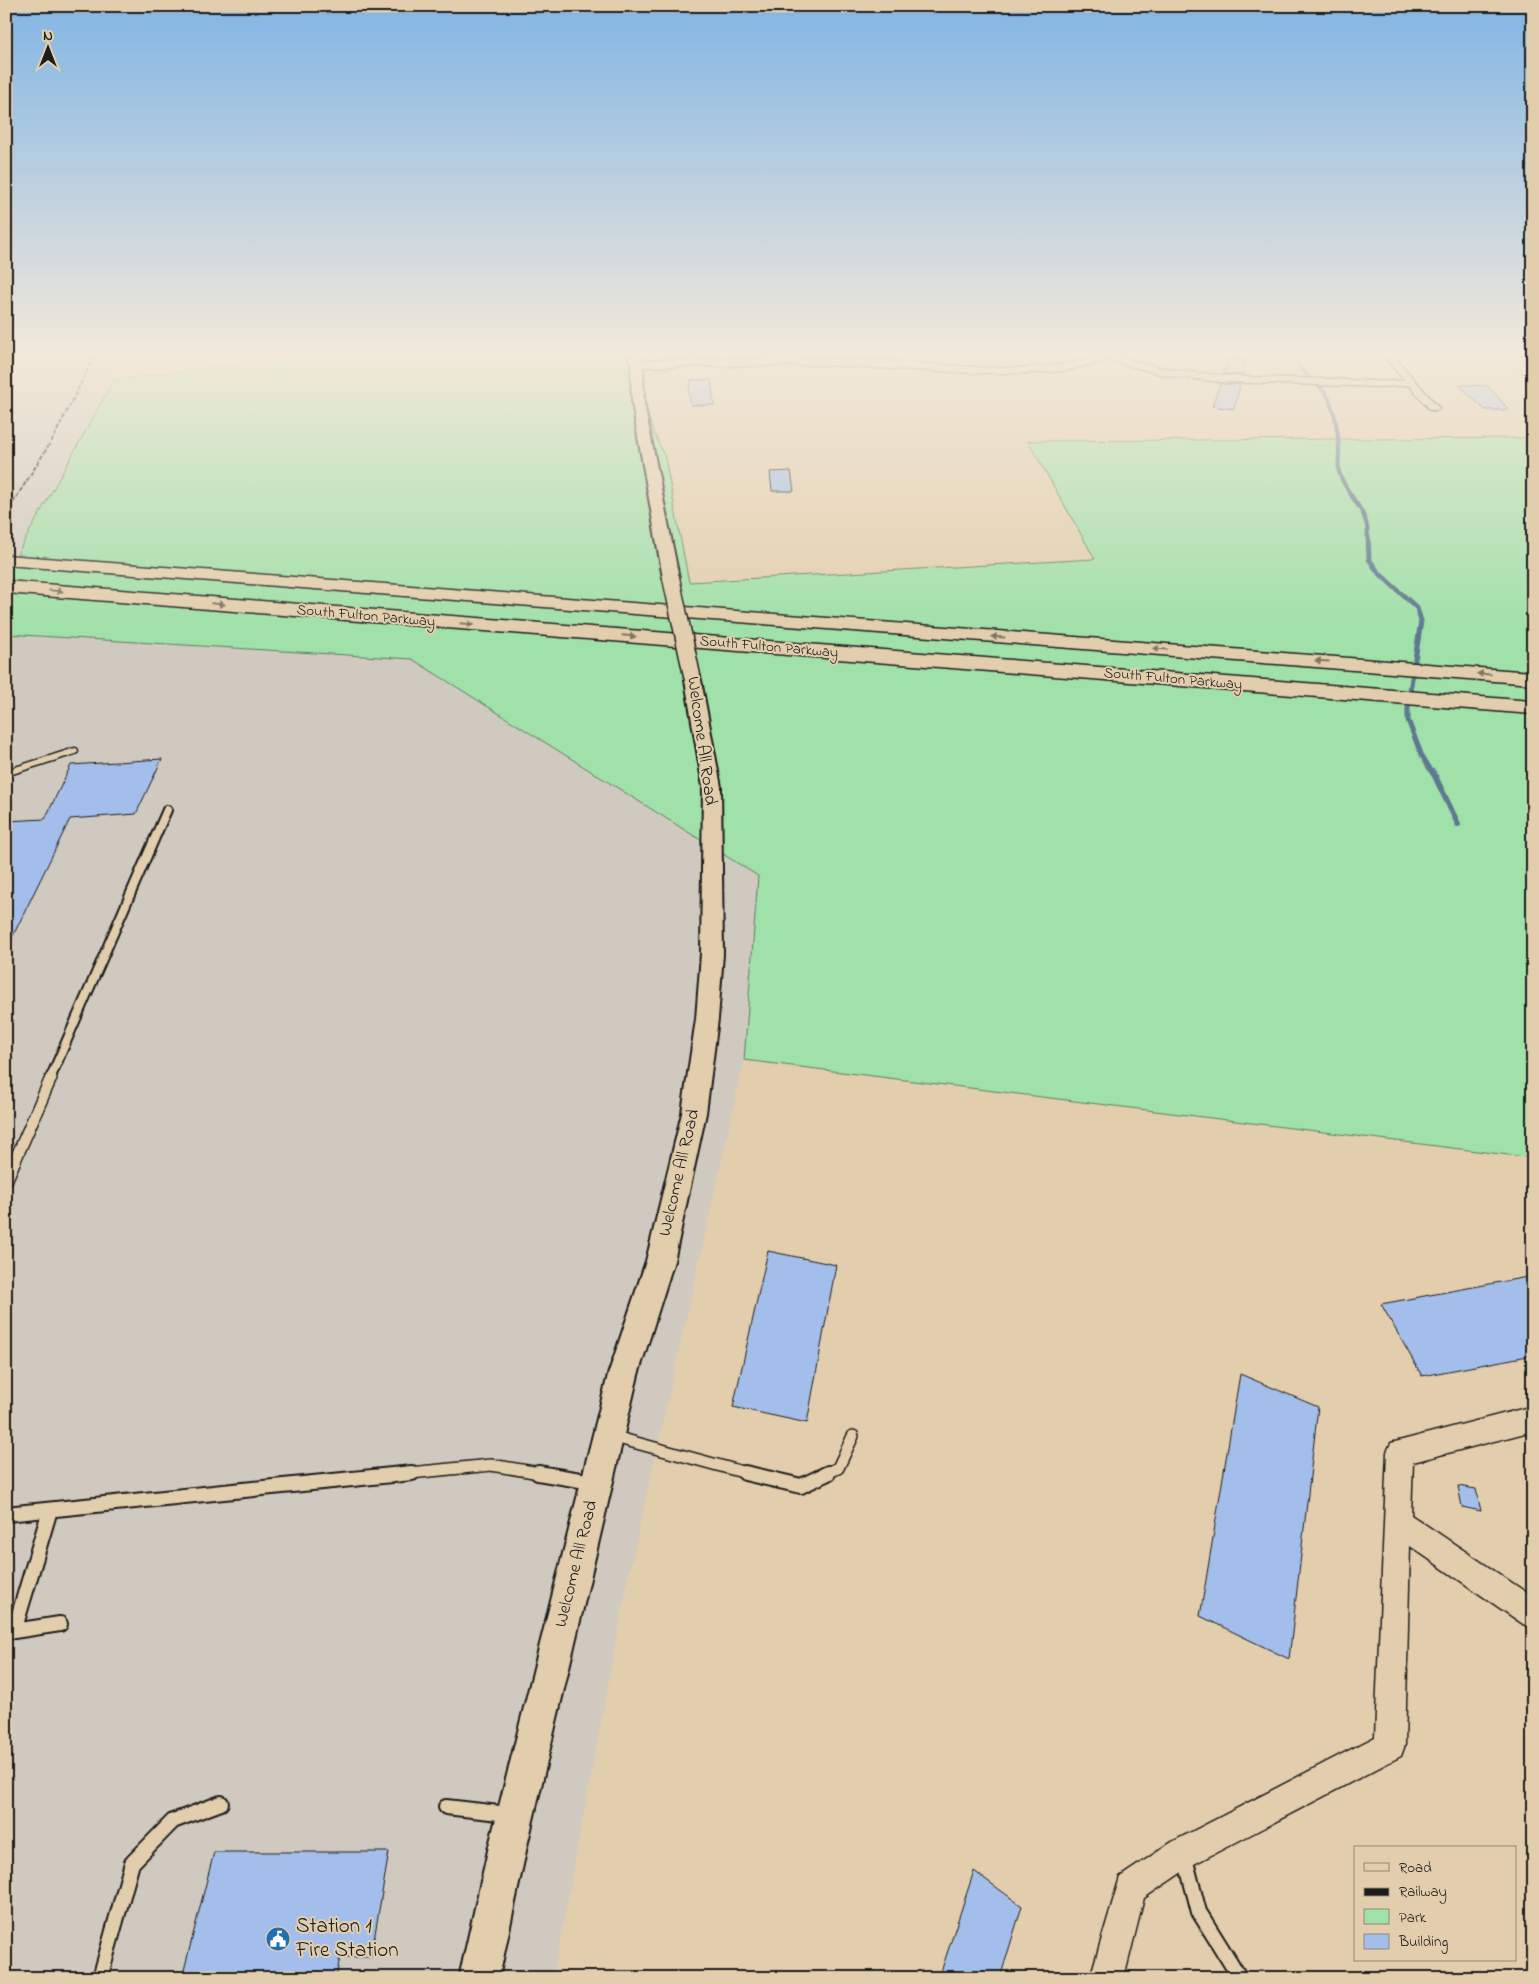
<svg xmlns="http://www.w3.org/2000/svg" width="1539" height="1984" font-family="'Indie Flower',sans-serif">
	<rect width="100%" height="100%" fill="#e2ceac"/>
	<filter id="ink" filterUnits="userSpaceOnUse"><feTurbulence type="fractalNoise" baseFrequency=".02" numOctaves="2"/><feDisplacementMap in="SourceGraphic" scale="10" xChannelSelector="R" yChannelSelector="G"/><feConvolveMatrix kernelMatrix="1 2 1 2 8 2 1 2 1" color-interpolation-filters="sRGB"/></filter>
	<g filter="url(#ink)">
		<g fill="#cfc9bf">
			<polygon points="6,353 123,353 114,380 7,572"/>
			<polygon points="6,634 412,659 758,876 744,1060 627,1582 553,1978 6,1978"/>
		</g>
		<g fill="#a0e0a9" stroke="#5e7e62">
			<polygon points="332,353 631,353 647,416 665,458 689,582 1095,559 1028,441 1533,438 1533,1158 744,1060 758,876 412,659 6,634 6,574 114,380"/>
			<polygon points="1499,353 1533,353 1533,380"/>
		</g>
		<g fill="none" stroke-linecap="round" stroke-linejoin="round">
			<path stroke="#5d7890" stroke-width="4" d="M1293,353C1296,373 1319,381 1328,397C1336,414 1338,431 1339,449C1339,456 1338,465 1339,472C1347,498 1368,507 1368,537"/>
			<polyline stroke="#5d7890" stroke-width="5" points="1368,536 1369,559 1378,572 1417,608 1421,621 1408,704 1408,720 1421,754 1433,774"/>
			<polyline stroke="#5d7890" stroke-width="6" points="1433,772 1458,824"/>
		</g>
		<g fill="#a3beea" stroke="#1c1c1c">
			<polygon points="1228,359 1246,361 1243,375 1223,373"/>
			<polygon points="691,380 711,380 714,405 691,405 689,392"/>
			<polygon points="1220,384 1240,385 1234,409 1212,406"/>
			<polygon points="1459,385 1488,386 1509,410 1485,410"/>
			<polygon points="791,471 794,491 772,491 770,472"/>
			<polygon points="162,759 136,814 70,819 6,950 6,821 45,819 71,765"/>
			<polygon points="768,1251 836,1265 807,1423 733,1407"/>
			<polygon points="1533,1276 1533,1355 1422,1376 1381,1304"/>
			<polygon points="1240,1374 1318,1407 1289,1659 1200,1616"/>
			<polygon points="1458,1486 1476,1489 1481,1511 1462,1507"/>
			<polygon points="214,1852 389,1852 371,1957 340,1957 336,1978 182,1978"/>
			<polygon points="974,1871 1022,1906 1000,1978 939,1978"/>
		</g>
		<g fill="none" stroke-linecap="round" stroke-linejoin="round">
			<defs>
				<polyline id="service-far3" points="6,773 75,751"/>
				<g id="service-far2">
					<polyline points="6,773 8,772"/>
					<polyline points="50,1079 167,810"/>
				</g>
				<g id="service-far1">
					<polyline points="6,1181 51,1078"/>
					<polyline points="611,1436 750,1474"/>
					<polyline points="400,1474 491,1465 546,1474"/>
					<polyline points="825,1474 838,1468 853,1436"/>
				</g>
				<g id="service">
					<polyline points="538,1473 592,1482"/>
					<polyline points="745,1473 801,1486 828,1473"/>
					<polyline points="50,1510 14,1631 60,1624"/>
					<polyline points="6,1514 412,1473"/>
					<polyline points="446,1807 508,1814"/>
					<polyline points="1185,1858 1199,1912 1240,1978"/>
					<polyline points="100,1978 132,1863 173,1821 221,1803"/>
				</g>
				<g id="minor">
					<path d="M1109,353H1123L1117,356C1188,379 1259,377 1332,379C1356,380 1380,383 1404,380L1382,354L1391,353L1439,408L1438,410H1430L1409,385L1381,387L1220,382L1164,375L1108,360L1064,371L1034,373H972L822,365L637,367L632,364C640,358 677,360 688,360C754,358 820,358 886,361C960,365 1037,378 1109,353Z"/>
					<polygon points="1533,1406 1533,1431 1413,1462 1411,1515 1533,1597 1533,1628 1523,1624 1410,1546 1405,1745 1401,1756 1194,1864 1144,1898 1124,1978 1090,1978 1120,1877 1172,1842 1375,1737 1387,1452 1391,1443"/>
				</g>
				<g id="tertiary">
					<polygon points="627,353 639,353 643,364 644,403 679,578 676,581 666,581 663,578 632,403 631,364"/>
					<polygon points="693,675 699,676 701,680 721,787 723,954 718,1019 706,1113 674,1261 638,1375 527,1846 499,1978 459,1978 489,1846 608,1375 646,1261 682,1113 696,1019 701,954 703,787 685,680 687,676"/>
				</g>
				<g id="motorway">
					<polygon points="6,555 1533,672 1533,684 6,565"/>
					<polygon points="6,581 1533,701 1533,714 6,593"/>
				</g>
			</defs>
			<use href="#service-far3" stroke="#1c1c1c" stroke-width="9"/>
			<use href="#service-far2" stroke="#1c1c1c" stroke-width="12"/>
			<use href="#service-far1" stroke="#1c1c1c" stroke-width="14"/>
			<use href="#service" stroke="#1c1c1c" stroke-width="18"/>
			<use href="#minor" stroke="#1c1c1c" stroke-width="3"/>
			<use href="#tertiary" stroke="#1c1c1c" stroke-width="4"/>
			<use href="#motorway" stroke="#1c1c1c" stroke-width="3"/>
			<use href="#service-far3" stroke="#e2ceac" stroke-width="6"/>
			<use href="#service-far2" stroke="#e2ceac" stroke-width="8"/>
			<use href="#service-far1" stroke="#e2ceac" stroke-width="11"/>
			<use href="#service" stroke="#e2ceac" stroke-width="14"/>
			<use href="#minor" fill="#e2ceac" fill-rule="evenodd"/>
			<use href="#tertiary" fill="#e2ceac" fill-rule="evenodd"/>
			<use href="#motorway" fill="#e2ceac" fill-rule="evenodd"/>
			<polyline stroke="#1c1c1c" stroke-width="2" stroke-dasharray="4.5 2" stroke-linecap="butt" points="6,514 54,437 96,353"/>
			<defs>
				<polyline id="tertiary-bridge" points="671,578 693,680"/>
			</defs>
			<use href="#tertiary-bridge" stroke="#1c1c1c" stroke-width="19" stroke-linecap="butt"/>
			<use href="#tertiary-bridge" stroke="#e2ceac" stroke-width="16"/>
		</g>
		<defs><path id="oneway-solid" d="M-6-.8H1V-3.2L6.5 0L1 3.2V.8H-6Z" transform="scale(1.25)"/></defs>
		<g fill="#7f7564">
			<use href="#oneway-solid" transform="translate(56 591) rotate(5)"/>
			<use href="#oneway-solid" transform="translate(218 604) rotate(5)"/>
			<use href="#oneway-solid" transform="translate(467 624) rotate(5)"/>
			<use href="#oneway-solid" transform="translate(629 636) rotate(5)"/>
			<use href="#oneway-solid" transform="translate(998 637) rotate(-176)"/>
			<use href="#oneway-solid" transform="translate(1160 649) rotate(-176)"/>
			<use href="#oneway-solid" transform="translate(1322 661) rotate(-176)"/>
			<use href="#oneway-solid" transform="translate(1484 674) rotate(-176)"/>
		</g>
	</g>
	<linearGradient id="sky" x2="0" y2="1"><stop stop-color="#82b5e4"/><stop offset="0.56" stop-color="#f2e9da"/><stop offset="1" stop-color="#f2e9da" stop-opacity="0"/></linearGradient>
	<rect width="1539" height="631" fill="url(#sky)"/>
	<defs>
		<symbol id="civic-disc" viewBox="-11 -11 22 22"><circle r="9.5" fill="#1f6fb2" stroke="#e2ceac"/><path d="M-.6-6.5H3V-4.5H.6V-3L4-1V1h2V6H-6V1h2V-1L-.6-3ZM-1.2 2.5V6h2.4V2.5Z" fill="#fff"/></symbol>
	</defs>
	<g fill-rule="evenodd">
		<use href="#civic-disc" x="264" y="1925" width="28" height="28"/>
	</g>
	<g text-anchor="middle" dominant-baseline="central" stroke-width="4" stroke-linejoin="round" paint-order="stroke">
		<g font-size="15" fill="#1c1c1c" stroke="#e2ceac">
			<text transform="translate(366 616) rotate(5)">South Fulton Parkway</text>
			<text transform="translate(769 647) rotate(5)">South Fulton Parkway</text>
			<text transform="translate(1173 679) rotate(5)">South Fulton Parkway</text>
		</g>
		<g font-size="18" fill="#1c1c1c" stroke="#e2ceac">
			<text transform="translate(701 741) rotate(82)">Welcome All Road</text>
			<text transform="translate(680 1173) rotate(-77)">Welcome All Road</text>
			<text transform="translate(577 1564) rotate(-76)">Welcome All Road</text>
		</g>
		<g font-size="21" fill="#1c1c1c" stroke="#e2ceac" text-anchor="start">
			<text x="296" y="1927">Station 1<tspan x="296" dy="24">Fire Station</tspan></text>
		</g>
	</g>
	<rect width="1539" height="1984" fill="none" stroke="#e2ceac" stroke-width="25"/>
	<rect x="12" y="12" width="1514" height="1959" fill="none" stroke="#1c1c1c" stroke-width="2" filter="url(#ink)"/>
	<rect x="1354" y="1846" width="162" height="115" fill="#e2ceac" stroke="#938772"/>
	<rect x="1364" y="1863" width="25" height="8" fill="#e2ceac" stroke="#938772"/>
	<text x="1399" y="1872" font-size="15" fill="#1c1c1c">Road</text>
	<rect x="1364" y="1888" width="25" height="8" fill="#1c1c1c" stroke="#938772"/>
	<text x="1399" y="1896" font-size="15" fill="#1c1c1c">Railway</text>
	<rect x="1364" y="1909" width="25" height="15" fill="#a0e0a9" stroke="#938772"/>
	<text x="1399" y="1922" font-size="15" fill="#1c1c1c">Park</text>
	<rect x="1364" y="1934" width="25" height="15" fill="#a3beea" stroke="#938772"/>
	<text x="1399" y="1946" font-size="15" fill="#1c1c1c">Building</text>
	<g transform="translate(48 48)" stroke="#e2ceac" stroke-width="4" paint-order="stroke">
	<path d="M0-4L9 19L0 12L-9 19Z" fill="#1c1c1c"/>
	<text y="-8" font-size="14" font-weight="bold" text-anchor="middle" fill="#1c1c1c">N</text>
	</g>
</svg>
